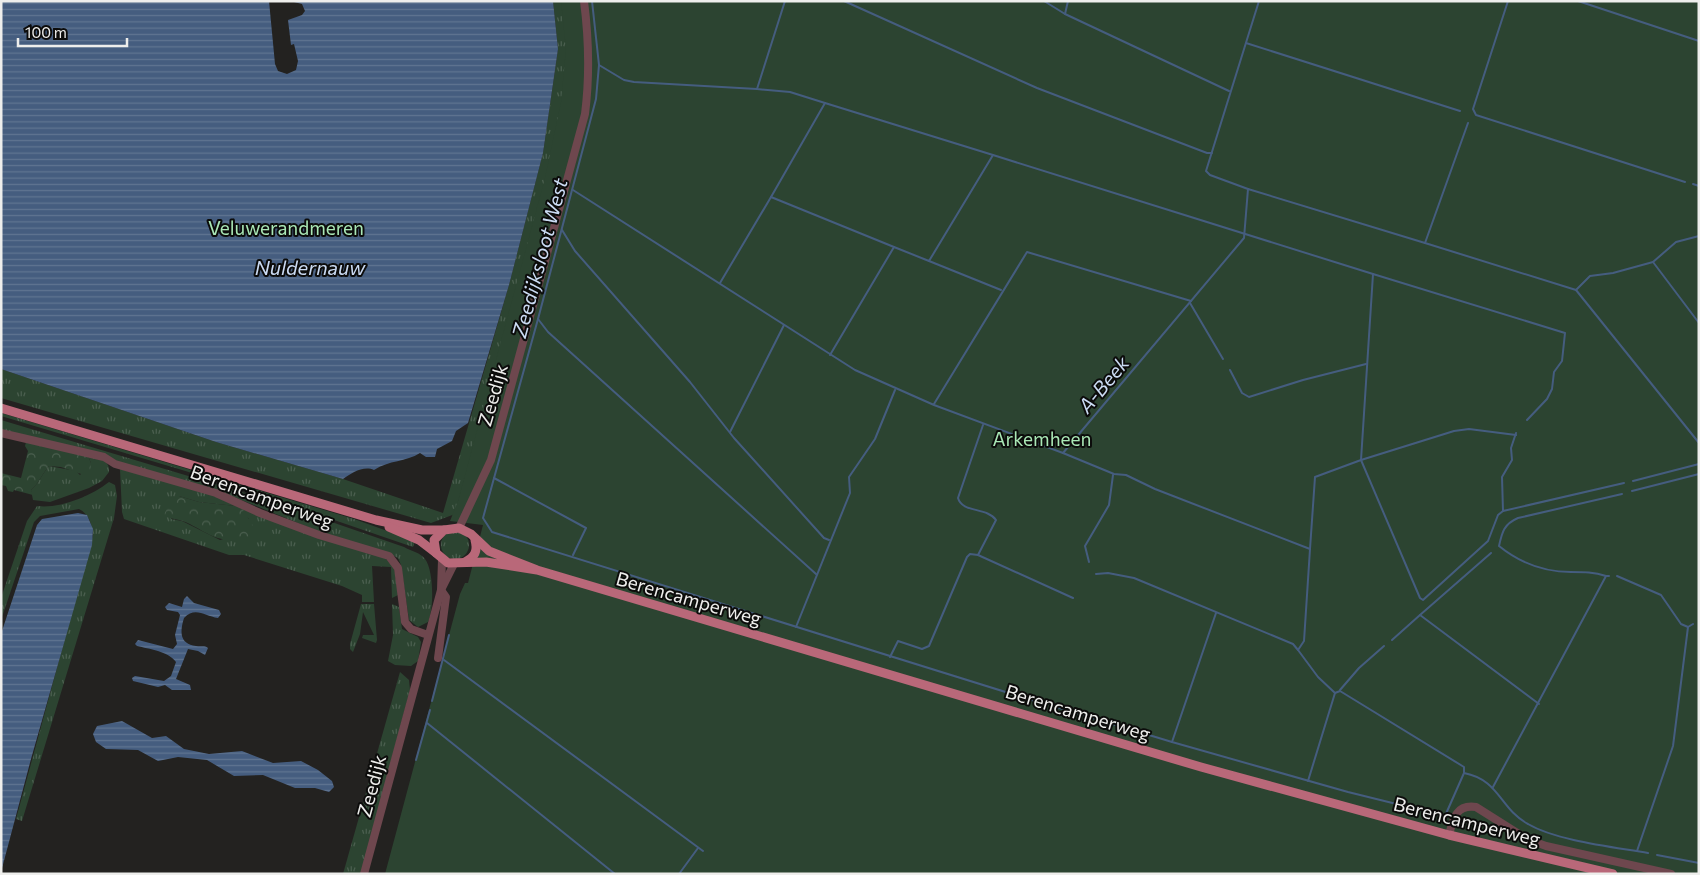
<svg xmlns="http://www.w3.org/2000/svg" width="1700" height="875" font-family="Commissioner,sans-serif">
	<defs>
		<pattern id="grass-tufts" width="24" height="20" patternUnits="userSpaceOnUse" patternTransform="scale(1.25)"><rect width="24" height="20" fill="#2c4431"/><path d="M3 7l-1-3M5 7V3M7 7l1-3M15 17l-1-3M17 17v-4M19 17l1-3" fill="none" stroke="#4b5f4f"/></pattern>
		<pattern id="forest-crowns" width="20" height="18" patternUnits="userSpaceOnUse" patternTransform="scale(1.25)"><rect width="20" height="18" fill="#2c4431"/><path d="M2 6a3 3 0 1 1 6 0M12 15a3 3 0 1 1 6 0" fill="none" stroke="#4b5f4f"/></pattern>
		<pattern id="water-rules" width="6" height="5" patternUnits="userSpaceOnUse" patternTransform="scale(1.25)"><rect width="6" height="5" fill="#455d7f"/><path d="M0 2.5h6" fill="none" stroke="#607591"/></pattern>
	</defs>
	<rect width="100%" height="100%" fill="#232220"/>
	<g fill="url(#grass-tufts)" fill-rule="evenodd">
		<polygon points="553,1 566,1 569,53 564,113 455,514 431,523 1,398 1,369 216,442 343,479 443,513 509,285 543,153 558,49"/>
		<polygon points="1,413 354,519 415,541 413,547 229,484 1,416"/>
		<path d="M1,420L262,498L404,547C411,551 421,553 425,559C434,571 434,609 428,622L418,627L409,620L401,565L398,558L390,554L320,532L217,490L116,462L104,454L1,431Z"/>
		<path d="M88,456C99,459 110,459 109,472L102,481L89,488L50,502L33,500L31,490C39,483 42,474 49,466L76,471L80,475L91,463Z"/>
		<path d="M120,469L215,495L385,558L394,566L398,595L392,598L391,567L372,566L374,602H362V595L342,586L244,555H229L124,519L122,512ZM179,496L199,502L236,506L249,519L242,533L220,540L182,521L171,519Z"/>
		<path d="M109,482L115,485L117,496L114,518L22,821L16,819L93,535C92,524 89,514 79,509L40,516L34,522L1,620V598L27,521L37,506C60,509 91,496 109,482Z"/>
		<circle cx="455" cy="545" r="14"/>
		<polygon points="361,604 374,604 377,640 376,643 362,638 363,635 374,635 363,612 360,634 353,652 350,649 350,644"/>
		<polygon points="392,604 399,607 402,629 418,637 421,642 418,661 411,666 395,665 388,661 393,635"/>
		<polygon points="400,672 409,680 410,690 361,874 343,874"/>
	</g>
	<g fill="url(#forest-crowns)">
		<path d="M26,442L88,456L91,463L90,472L84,475L61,467L49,466C42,474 39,483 31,490L33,495L14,490L13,492L8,491L6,486L1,485V473L21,478L28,451L25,446Z"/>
		<path d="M179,496L199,502L236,506L242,508L255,529L252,541L242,534L240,539C214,543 205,530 183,521C176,519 170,519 164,515L172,497Z"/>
	</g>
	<polygon fill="#2c4431" points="561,1 1699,1 1699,874 385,874 460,594 465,583 468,583 483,525 450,521 458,501 545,178 561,102 566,49"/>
	<g fill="url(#water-rules)">
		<path d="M1,1H269L275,64L278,71L287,74L296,70L298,61L294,44L291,45L288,20L302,15L305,11L302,4L290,1H553L558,49L543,153L509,285L468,423L456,431L452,441L437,449L435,457H426L420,453C406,462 389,460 374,470C364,465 351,473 343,479L216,442L1,369Z"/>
		<polygon points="78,513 87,515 93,529 92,545 31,759 1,872 1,634 37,525 42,519"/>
		<path d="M187,596L194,603L219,610L221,614L218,618C205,616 195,606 184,618C180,631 179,644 196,646C202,647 204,645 208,648L205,655L198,651L188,649L176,679L190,685L191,690H172L165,685L158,687L133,681L132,678L135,676L164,681L171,676L176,662C168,651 149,649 137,646L135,644L138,640L173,649L177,644L175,635L180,615L178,612L167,610L165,607L169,603L182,607L184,599Z"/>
		<polygon points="122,721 152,738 166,736 184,749 209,754 242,751 273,763 301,761 318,770 332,781 334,787 329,792 315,788 295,788 263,775 234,776 207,760 178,757 158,761 138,750 106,749 96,742 93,734 97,726"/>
	</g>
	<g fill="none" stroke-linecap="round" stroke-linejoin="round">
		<g stroke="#455d7f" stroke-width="2">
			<polyline points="592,1 599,65 596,99 538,319 483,518 492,532 1041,703"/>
			<polyline points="785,1 757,89 790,92 825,103"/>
			<polyline points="844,1 1037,88 1207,153 1212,153"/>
			<polyline points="1044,1 1065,14 1229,91"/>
			<polyline points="1259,1 1206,171 1210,175 1248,189 1244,238 1063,453 1114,474 1126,475 1155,489 1310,549 1304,641 1298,650 1318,677 1335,693 1308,781"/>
			<polyline points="1508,1 1473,109 1476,115 1685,182"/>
			<polyline points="1578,1 1699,41"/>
			<polyline points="1065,14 1068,1"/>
			<polyline points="1246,43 1460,111"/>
			<polyline points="599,65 624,80 634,82 757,89"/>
			<polyline points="1468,123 1425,243 1576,290 1590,276 1613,273 1653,262 1676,242 1699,236"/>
			<polyline points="993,155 1373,274"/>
			<polyline points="1693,184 1699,186"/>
			<polyline points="1248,189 1425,243"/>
			<polyline points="573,190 855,370 934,405 1063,453"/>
			<polyline points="771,197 825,103 993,155 929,261 894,247"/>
			<polyline points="562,230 575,251 690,382 734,438 824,538 829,540"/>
			<polyline points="929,261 1001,290"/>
			<polyline points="1653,262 1699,323"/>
			<polyline points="720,283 771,197 894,247 830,355"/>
			<polyline points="1576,290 1699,443"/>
			<polyline points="1190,303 1223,359"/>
			<polyline points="538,319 548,332 816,574"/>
			<polyline points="1230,370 1242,393 1249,397 1303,380 1366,364"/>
			<polyline points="934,404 1027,252 1191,301"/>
			<polyline points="730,432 784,325"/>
			<polyline points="1516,433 1511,448 1512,460 1502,477 1503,511 1624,483"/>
			<polyline points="494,478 586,528 573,555"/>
			<polyline points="1633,481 1699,464"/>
			<polyline points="1632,491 1699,474"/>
			<polyline points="1503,511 1498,515 1488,541 1423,600 1420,598 1361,460 1454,431 1469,429 1516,435"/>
			<polyline points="1310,549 1315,477 1361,460 1373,274 1565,333 1562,361 1554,372 1552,389 1547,399 1527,420"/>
			<polyline points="1491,553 1420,615 1539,704"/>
			<polyline points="978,555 1073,598"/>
			<polyline points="1089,562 1085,546 1109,505 1113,475"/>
			<polyline points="1096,574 1108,573 1134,578 1293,644 1298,650"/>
			<path d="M1606,576C1594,572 1584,572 1571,572C1544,572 1520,563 1499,546C1502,532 1504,524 1518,518L1622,494"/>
			<polyline points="1617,576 1661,595 1681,624 1688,627"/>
			<polyline points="1216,613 1172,742 1348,792 1445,816 1464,773 1464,767 1340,691 1335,693"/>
			<polyline points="796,627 850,493 849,477 875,439 895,390"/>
			<polyline points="1392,640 1420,615"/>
			<path d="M890,657L898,641L922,649L929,646L967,557L970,554L978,555L996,520C987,507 962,513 958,498L983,425"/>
			<polyline points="444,660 703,851"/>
			<polyline points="1340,690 1359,668 1384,646"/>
			<polyline points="432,701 449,635"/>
			<polyline points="1050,705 1172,742"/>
			<polyline points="427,723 615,874"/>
			<polyline points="416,760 430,710"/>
			<path d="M1464,773C1500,780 1499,808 1528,824C1557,841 1614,847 1648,853"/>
			<polyline points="1493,787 1606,576 1609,576"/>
			<polyline points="1637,851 1673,746 1688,627 1693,624"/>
			<polyline points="1657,855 1699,863"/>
			<polyline points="679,874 698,848"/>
		</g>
		<g stroke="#6e474e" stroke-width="8">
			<polyline points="1,433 104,457 115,464 216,493 260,513 319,535 389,556 398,568 405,622 411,629 428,635"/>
			<path d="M459,528L491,460L585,114C590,75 589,40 584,1"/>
			<polyline points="438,658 446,597 441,590 442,560"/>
			<path d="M1449,835C1453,819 1456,804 1476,807L1527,839L1546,846L1671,874"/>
			<polyline points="364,874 441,590 454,564"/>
		</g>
		<g stroke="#b96879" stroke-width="9">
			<polyline points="1,408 376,520 422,530 444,530"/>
			<polyline points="389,527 419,540 436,553"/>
			<path d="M465,562C475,557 478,551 475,540"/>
			<polyline points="537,570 486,562 448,563 436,553 434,540 444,530 459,528 471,534 489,551 537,570 1201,767 1449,835 1613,874"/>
		</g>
	</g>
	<g text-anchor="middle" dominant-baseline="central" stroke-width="4" stroke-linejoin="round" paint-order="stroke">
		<g font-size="19" fill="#aae8b6" stroke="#0c0c0b">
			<text x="286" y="227">Veluwerandmeren</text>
			<text x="1042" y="438">Arkemheen</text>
		</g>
		<g font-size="19" fill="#eeeeec" stroke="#0c0c0b">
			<text transform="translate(492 395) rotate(-74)">Zeedijk</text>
			<text transform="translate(262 496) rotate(20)">Berencamperweg</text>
			<text transform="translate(689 598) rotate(16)">Berencamperweg</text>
			<text transform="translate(1078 712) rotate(17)">Berencamperweg</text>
			<text transform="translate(371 786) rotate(-75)">Zeedijk</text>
			<text transform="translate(1467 821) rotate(14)">Berencamperweg</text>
		</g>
		<g font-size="20" font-style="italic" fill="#cbdbf3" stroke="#0c0c0b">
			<text transform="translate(539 258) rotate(-75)">Zeedijksloot West</text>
			<text x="310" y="267">Nuldernauw</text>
			<text transform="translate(1103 384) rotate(-50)">A-Beek</text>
		</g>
	</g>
	<rect width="1700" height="875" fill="none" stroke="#eeeeec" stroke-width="5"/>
	<path d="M18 38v8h109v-8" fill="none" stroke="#eeeeec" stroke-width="2.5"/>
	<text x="25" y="38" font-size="15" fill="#eeeeec" stroke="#0c0c0b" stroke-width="4" paint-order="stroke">100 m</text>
</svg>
